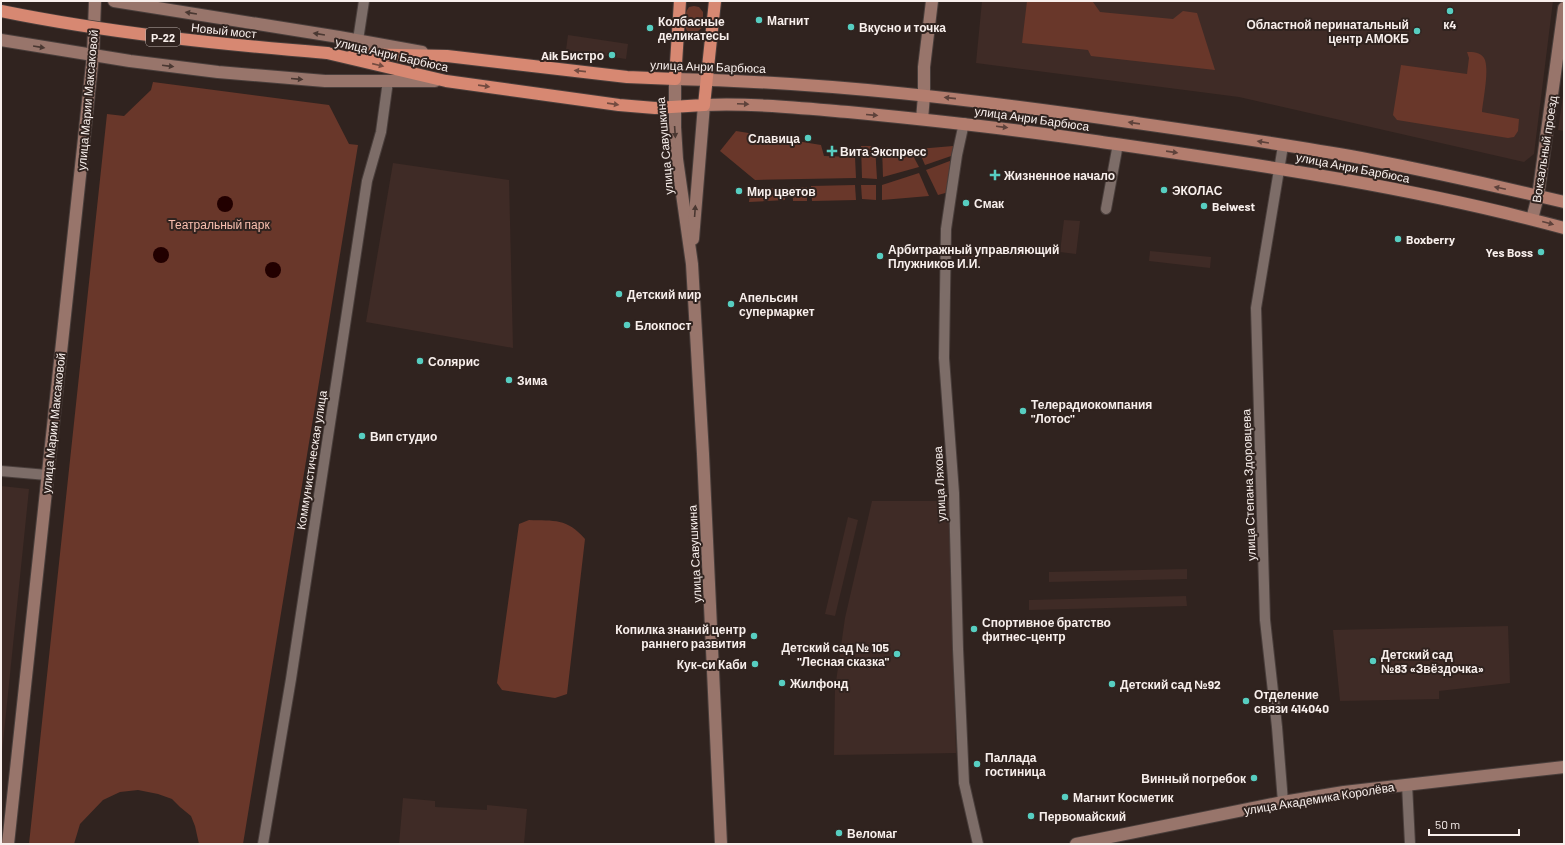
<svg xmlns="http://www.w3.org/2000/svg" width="1565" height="845" font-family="Barlow,sans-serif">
	<rect width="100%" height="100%" fill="#30231f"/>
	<g fill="#3f2b26">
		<polygon points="982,1 1553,1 1534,154 1524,162 1239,97 976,63"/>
		<polygon points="568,35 628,44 626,59 566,50"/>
		<polygon points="1564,89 1564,131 1558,130"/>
		<polygon points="393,163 509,180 513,348 366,322"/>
		<polygon points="1064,220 1080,221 1076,254 1060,252"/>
		<polygon points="1150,251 1211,257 1210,268 1149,261"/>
		<polygon points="960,252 981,254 980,265 959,262"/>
		<polygon points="1,486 29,489 1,762"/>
		<polygon points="872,501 949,501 956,753 834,755 835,689 845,618"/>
		<polygon points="848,517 858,520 835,616 825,614"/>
		<polygon points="1187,569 1187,579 1049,582 1049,572"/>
		<polygon points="1186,596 1187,606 1029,610 1029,600"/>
		<polygon points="1508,626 1510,683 1439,691 1439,699 1340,701 1333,630"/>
		<polygon points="403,798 435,801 435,807 487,810 487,805 527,809 524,844 399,844"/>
	</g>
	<g fill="#69372a">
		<polygon points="1027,1 1093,2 1100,12 1173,19 1183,11 1197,13 1215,70 1091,56 1088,50 1022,43"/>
		<path d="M694,6L699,7L703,12V27L697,32L687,31C683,23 684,14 689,7Z"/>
		<path d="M1467,52C1473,52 1480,52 1484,58C1490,68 1483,100 1482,112L1519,119L1518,131L1514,137L1508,138L1397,120L1393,115L1401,65L1467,74L1469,58Z"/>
		<polygon points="153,82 329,105 349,144 358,145 243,844 199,844 195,826 191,816 180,807 172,799 158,794 138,790 120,792 103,800 80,824 74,844 29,844 107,114 124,116 151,90"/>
		<polygon points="736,131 821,145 824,156 855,157 856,178 755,180 720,151"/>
		<polygon points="861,146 875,146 877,179 862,178"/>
		<polygon points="953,146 954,155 925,165 918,149"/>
		<polygon points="882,147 910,150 919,167 883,177"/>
		<polygon points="955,159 949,192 938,195 926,170"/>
		<polygon points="919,173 929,196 882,200 882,185"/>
		<polygon points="855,185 856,200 812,201 811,186"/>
		<polygon points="861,185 876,185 876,200 862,199"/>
		<polygon points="792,187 807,187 807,201 793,201"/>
		<polygon points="785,188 785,200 749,202 751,189"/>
		<path d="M529,520C554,521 567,518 585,539L567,694L555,698L502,690L497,683L519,524Z"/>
	</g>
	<g fill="#200">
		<circle cx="225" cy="204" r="8"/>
		<circle cx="161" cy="255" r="8"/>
		<circle cx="273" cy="270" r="8"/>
	</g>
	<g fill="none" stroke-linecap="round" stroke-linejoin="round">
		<defs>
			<g id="street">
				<polyline points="358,40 364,1"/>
				<polyline points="964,123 957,155 946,229 944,358 954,493 958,649 964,783 978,844"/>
				<polyline points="1106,209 1118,144"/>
				<polyline points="1,471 47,475"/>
				<polyline points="1407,784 1410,844"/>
				<polyline points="1283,802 1277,727 1265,620 1256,308 1283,146"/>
				<polyline points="263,844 291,679 367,181 381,132 388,81"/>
			</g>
			<g id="secondary">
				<polyline points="114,1 339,37 422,52"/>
				<polyline points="1,40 130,61 218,72 325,81 435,81"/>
				<polyline points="675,79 675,127 677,159 692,264 703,454 721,844"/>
				<polyline points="922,119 924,96 924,67 932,1"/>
				<polyline points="1532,219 1538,196 1564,8"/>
				<polyline points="693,239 704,105"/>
				<polyline points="8,844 93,55 95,1"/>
				<polyline points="1076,844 1283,802 1344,792 1564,767"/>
			</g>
			<g id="primary">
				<path d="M675,79C827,82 978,100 1129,122C1206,133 1284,144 1361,158C1429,171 1497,186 1564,202"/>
				<path d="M704,105C752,103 800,108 848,112C931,120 1013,129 1095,141C1253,164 1410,186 1564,228"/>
			</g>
			<g id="highway">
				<polyline points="327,53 446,81 619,105 655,108 704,105 715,1"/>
				<polyline points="353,54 447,56 627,77 675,79 680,1"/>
			</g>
		</defs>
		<use href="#street" stroke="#493e3b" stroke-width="12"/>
		<use href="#secondary" stroke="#493e3b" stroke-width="14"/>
		<use href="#primary" stroke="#493e3b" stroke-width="14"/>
		<use href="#highway" stroke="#493e3b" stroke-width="14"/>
		<use href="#street" stroke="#7d6d68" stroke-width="10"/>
		<use href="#secondary" stroke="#98756b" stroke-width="12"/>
		<use href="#primary" stroke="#b37d6e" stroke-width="12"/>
		<use href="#highway" stroke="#d78872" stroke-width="12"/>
		<defs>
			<path id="highway-bridge" d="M1,11C109,33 217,44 327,53"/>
		</defs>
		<use href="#highway-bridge" stroke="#493e3b" stroke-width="14" stroke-linecap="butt"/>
		<use href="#highway-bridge" stroke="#d78872" stroke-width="12"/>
	</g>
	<defs><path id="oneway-solid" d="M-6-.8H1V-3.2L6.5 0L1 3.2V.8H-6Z"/></defs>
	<g fill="#4a3832">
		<use href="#oneway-solid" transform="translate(191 13) rotate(-171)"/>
		<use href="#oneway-solid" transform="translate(319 34) rotate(-171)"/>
		<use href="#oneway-solid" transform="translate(39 47) rotate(9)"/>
		<use href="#oneway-solid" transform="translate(168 66) rotate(7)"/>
		<use href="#oneway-solid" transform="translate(297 79) rotate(5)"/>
		<use href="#oneway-solid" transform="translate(675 132) rotate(86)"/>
		<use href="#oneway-solid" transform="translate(695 211) rotate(-86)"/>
	</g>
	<g fill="#734b40">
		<use href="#oneway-solid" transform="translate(378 65) rotate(13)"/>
		<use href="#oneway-solid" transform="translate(580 71) rotate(-174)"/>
		<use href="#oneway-solid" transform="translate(484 86) rotate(8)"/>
		<use href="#oneway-solid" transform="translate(613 104) rotate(8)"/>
	</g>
	<g fill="#5e423b">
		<use href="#oneway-solid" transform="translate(950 98) rotate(-174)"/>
		<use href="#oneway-solid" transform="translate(743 104) rotate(2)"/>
		<use href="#oneway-solid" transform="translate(872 115) rotate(5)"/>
		<use href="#oneway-solid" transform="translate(1134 123) rotate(-172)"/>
		<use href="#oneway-solid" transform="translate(1002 127) rotate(7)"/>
		<use href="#oneway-solid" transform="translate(1263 142) rotate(-171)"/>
		<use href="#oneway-solid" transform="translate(1172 152) rotate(8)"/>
		<use href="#oneway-solid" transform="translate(1500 188) rotate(-168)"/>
		<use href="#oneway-solid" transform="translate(1548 223) rotate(15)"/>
	</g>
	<g fill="#57cec1" stroke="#30231f" stroke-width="1.5">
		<circle cx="1450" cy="11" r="4"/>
		<circle cx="759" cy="20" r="4"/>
		<circle cx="851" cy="27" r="4"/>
		<circle cx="650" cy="28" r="4"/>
		<circle cx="1417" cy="31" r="4"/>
		<circle cx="612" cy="55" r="4"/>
		<circle cx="808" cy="138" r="4"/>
		<path d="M830 145h4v4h4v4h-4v4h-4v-4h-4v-4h4z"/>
		<path d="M993 169h4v4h4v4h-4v4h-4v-4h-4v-4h4z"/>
		<circle cx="1164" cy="190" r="4"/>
		<circle cx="739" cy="191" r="4"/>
		<circle cx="966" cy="203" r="4"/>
		<circle cx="1204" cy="206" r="4"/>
		<circle cx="1398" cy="239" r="4"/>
		<circle cx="1541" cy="252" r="4"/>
		<circle cx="880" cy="256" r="4"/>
		<circle cx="619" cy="294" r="4"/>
		<circle cx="731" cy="304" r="4"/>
		<circle cx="627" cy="325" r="4"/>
		<circle cx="420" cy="361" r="4"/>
		<circle cx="509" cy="380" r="4"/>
		<circle cx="1023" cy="411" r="4"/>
		<circle cx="362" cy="436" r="4"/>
		<circle cx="974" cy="629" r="4"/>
		<circle cx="754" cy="636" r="4"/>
		<circle cx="897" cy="654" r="4"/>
		<circle cx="1373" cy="661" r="4"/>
		<circle cx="755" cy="664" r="4"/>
		<circle cx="782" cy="683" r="4"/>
		<circle cx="1112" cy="684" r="4"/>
		<circle cx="1246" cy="701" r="4"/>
		<circle cx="977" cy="764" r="4"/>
		<circle cx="1254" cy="778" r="4"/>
		<circle cx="1065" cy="797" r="4"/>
		<circle cx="1031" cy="816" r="4"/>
		<circle cx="839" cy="833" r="4"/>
	</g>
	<g text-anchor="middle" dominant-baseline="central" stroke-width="4" stroke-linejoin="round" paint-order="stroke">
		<rect fill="#30231f" stroke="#bcb2ae" stroke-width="1" x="146" y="28" width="34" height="18" rx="3"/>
		<g font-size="11" font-weight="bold" fill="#f8efec">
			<text x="163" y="37">Р-22</text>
		</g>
		<g font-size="12" font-weight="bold" fill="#f8efec" stroke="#30231f" text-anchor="start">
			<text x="767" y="20">Магнит</text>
			<text x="658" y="21">Колбасные<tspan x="658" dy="14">деликатесы</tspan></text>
			<text x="1409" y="24" text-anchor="end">Областной перинатальный<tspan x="1409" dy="14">центр АМОКБ</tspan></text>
			<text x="1450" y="24" text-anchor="middle">к4</text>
			<text x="859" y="27">Вкусно и точка</text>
			<text x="604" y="55" text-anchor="end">Aik Бистро</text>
			<text x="800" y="138" text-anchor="end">Славица</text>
			<text x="840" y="151">Вита Экспресс</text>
			<text x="1004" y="175">Жизненное начало</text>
			<text x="1172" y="190">ЭКОЛАС</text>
			<text x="747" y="191">Мир цветов</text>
			<text x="974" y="203">Смак</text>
			<text x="1212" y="206">Belwest</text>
			<text x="1406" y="239">Boxberry</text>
			<text x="888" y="249">Арбитражный управляющий<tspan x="888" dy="14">Плужников И.И.</tspan></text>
			<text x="1533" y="252" text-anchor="end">Yes Boss</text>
			<text x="627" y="294">Детский мир</text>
			<text x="739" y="297">Апельсин<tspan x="739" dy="14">супермаркет</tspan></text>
			<text x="635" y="325">Блокпост</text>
			<text x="428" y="361">Солярис</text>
			<text x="517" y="380">Зима</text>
			<text x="1031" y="404">Телерадиокомпания<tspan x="1031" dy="14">"Лотос"</tspan></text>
			<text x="370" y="436">Вип студио</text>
			<text x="982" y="622">Спортивное братство<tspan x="982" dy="14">фитнес-центр</tspan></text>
			<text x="746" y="629" text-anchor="end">Копилка знаний центр<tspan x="746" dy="14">раннего развития</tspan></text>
			<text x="889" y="647" text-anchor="end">Детский сад № 105<tspan x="889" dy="14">"Лесная сказка"</tspan></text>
			<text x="1381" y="654">Детский сад<tspan x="1381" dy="14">№83 «Звёздочка»</tspan></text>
			<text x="747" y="664" text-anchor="end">Кук-си Каби</text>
			<text x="790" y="683">Жилфонд</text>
			<text x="1120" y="684">Детский сад №92</text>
			<text x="1254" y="694">Отделение<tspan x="1254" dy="14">связи 414040</tspan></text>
			<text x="985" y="757">Паллада<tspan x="985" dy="14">гостиница</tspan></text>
			<text x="1246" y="778" text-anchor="end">Винный погребок</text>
			<text x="1073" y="797">Магнит Косметик</text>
			<text x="1039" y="816">Первомайский</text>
			<text x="847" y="833">Веломаг</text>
		</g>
		<g font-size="12" fill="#f8efec" stroke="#30231f">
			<text transform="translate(224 30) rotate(6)">Новый мост</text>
			<text transform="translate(392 54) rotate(13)">улица Анри Барбюса</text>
			<text transform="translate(708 66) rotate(2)">улица Анри Барбюса</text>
			<text transform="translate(87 100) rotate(-85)">улица Марии Максаковой</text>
			<text transform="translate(1032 118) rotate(8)">улица Анри Барбюса</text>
			<text transform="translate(664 146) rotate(-95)">улица Савушкина</text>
			<text transform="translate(1544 149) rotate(-81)">Вокзальный проезд</text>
			<text transform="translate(1353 167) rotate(11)">улица Анри Барбюса</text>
			<text transform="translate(53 423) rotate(-84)">улица Марии Максаковой</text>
			<text transform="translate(311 460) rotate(-81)">Коммунистическая улица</text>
			<text transform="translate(939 484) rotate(-93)">улица Ляхова</text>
			<text transform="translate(1248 485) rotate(-92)">улица Степана Здоровцева</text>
			<text transform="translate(694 554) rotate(-93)">улица Савушкина</text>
			<text transform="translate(1319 798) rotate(-9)">улица Академика Королёва</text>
		</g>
		<g font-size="12" fill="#f9bfaf" stroke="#30231f">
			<text x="219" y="224">Театральный парк</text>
		</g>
	</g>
	<rect width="1565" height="845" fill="none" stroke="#f8efec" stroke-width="4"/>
	<path d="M1429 829v6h90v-6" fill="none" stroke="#f8efec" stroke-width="2"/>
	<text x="1435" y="829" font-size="12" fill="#f8efec" stroke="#30231f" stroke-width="3" paint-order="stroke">50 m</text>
</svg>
